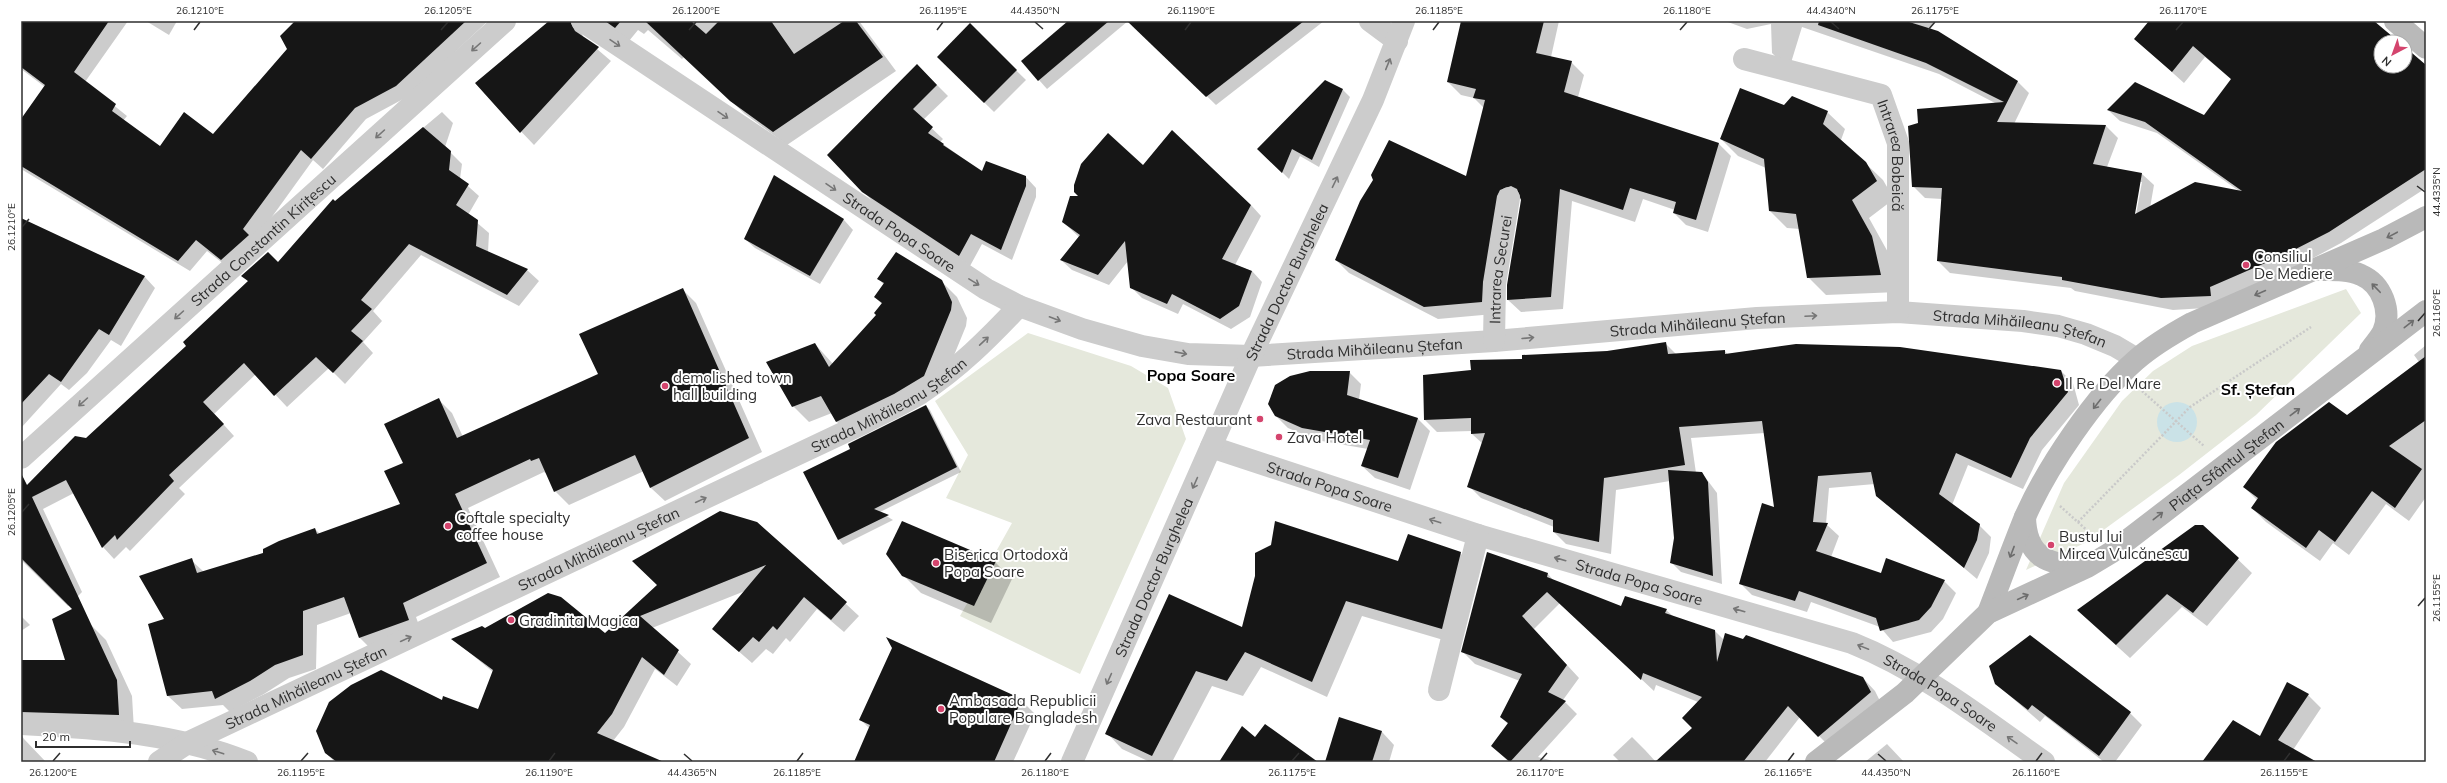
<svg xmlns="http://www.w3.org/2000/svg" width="2447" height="783" font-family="Mulish,sans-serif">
	<rect width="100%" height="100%" fill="#fff"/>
	<g fill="#e5e8dc">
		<polygon points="2346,289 2361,313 2256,415 2179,475 2087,542 2026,570 2064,483 2122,401 2153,371 2192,346"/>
		<polygon points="1028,333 1131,366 1168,388 1186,439 1080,674 960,616 1012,523 946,498 968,455 935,401"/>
	</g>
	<circle fill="#cae2e7" cx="2177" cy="422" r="20"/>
	<g fill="#0003" fill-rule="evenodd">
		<polygon points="21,21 128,21 85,82 127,116 123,121 160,147 214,135 288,49 297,21 488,21 407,97 366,119 323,169 313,160 233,271 207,251 190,271 21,169 21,121 45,87 21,69"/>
		<polygon points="146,21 177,21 169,35"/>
		<polygon points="551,21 859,21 896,71 787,145 745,114 684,57 682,59 648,30 644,34 638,30 629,41 582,33 583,37 611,61 534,145 476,84"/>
		<polygon points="1070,21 1128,21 1047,89 1039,80"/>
		<polygon points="1129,21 1324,21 1216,105"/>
		<polygon points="1465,21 1559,21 1551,57 1571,62 1584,75 1578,97 1719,144 1731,156 1708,232 1686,225 1674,213 1675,210 1643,199 1635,222 1572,201 1563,309 1521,312 1508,300 1522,198 1512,202 1494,314 1438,319 1349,273 1336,260 1467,178 1484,108 1474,98 1461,95 1448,82"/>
		<path d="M1725,21H1936L1930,28L2017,81L2029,93L2014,124L2106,126L2118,138L2107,167L2142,174L2154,185L2150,208L2239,191L2157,133L2120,121L2108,110L2204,117L2232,80L2205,57L2184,83L2135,39L2151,21H2372L2397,42H2381V66H2405V50L2426,68V188L2341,243L2222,307L2173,310L2075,291L2071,288L1950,273L1938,261L1942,199L1925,198L1913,186L1997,104L1939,74L1802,27L1790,66L1784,65L1772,53L1771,24L1747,29ZM2140,182H2142L2135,220L2133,219Z"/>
		<polygon points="970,25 1026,80 994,112 938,57"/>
		<polygon points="917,65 948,96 923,120 943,139 940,142 982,172 1025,176 1036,188 1036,197 1012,260 982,244 970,266 874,203 863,191"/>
		<polygon points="1343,90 1350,97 1319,167 1300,156 1289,179 1259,149"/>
		<polygon points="1784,106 1827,112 1845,129 1841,140 1883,180 1894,199 1869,218 1889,254 1898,292 1826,295 1808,277 1800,229 1787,228 1770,211 1766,168 1738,156 1721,139"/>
		<polygon points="442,112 453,123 445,147 462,164 460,179 479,196 468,215 489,233 488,252 527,270 539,281 519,306 421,255 373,311 382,321 363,342 373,353 345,384 329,368 287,407 256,374 214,414 234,436 179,488 185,494 130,551 126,547 114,559 103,547 74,493 43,509 82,592 68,606 21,560 21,493 86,439 187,346 249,282 243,276 278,263 335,202"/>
		<polygon points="1144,167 1251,205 1261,216 1235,265 1252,271 1262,282 1250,317 1231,329 1183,304 1178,314 1142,298 1131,287 1128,261 1109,285 1072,270 1061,260 1079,237 1063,222 1080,197"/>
		<polygon points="775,177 844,220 853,230 820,284 755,248 745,239"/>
		<polygon points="21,219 144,276 155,288 121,346 111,340 87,373 69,390 61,384 21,428"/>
		<polygon points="879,279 941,281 957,297 967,318 966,326 939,392 852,437 837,422 832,413 809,422 793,406 815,344 833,364 877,315 882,304 875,297 884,285"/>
		<polygon points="682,289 696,303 762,452 665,501 651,488 644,471 569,505 555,491 547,474 544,472 468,508 500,577 416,617 422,634 374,652 360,638 351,613 317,625 316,669 289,678 264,694 230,712 223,705 182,709 168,696 166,620 191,560 204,572 265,553 315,529 320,534 401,505 404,463 439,400 452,413 463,437 599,375"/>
		<polygon points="1665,343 1677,355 1725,351 1728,355 1796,345 1900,348 2061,371 2073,383 2079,405 2042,450 2023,489 1968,465 1952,505 1979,525 1991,537 1989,553 1977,579 1887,503 1887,505 1877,495 1875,484 1829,488 1826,524 1839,536 1831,557 1882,575 1944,581 1956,593 1943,619 1931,632 1893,642 1880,627 1811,602 1807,612 1752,595 1740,583 1776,508 1765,433 1691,438 1696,473 1702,473 1717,493 1722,584 1681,572 1671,562 1675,538 1670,481 1616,490 1611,554 1566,544 1554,532 1554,527 1481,498 1469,486 1483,444 1472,434 1472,431 1437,432 1425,420 1472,370 1523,360 1607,352"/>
		<polygon points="2426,345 2426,497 2409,521 2386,504 2349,555 2333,543 2320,561 2266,522 2252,508 2258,501 2244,487 2347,416 2419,362 2414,355"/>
		<polygon points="1349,372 1361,384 1359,400 1418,419 1430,431 1410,490 1375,478 1362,466 1368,449 1316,440 1288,428 1275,415"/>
		<polygon points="926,406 930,410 961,472 880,512 893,520 843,545 839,540 805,472 852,449"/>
		<polygon points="757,522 859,616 844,632 817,609 790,642 786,638 773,654 766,649 752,663 713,629 745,591 652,628 691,664 677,686 655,669 624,727 613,741 634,762 335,762 326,753 442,701 479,711 493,672 453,639 485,629 605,634"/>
		<polygon points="2203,526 2252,573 2207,626 2182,607 2130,658 2078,611"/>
		<polygon points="1460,553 1476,569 1457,644 1362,616 1327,697 1261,667 1243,696 1212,686 1172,762 1150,762 1122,749 1107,733 1243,628 1398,562"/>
		<polygon points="995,562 1012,579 991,623 921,593 903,575"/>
		<polygon points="1548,574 1554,581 1622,608 1666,610 1674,617 1715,631 1724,640 1863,678 1875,691 1882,705 1831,748 1800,717 1765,762 1656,762 1693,728 1698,702 1656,685 1654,691 1560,603 1534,629 1579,678 1563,700 1577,714 1538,757 1557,762 1509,762 1492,746 1508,724 1501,717 1520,681 1475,664 1463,652"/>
		<polygon points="21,616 30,625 21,631"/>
		<polygon points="91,625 106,640 132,696 134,730 21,726 21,661 66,661"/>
		<polygon points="1995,683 2130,713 2142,725 2115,762 2104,762 2045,716 2040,722"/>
		<polygon points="2308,695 2321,708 2293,750 2313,762 2203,762 2260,738"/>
		<polygon points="1021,700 1035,714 1013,762 855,762 870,729 861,720"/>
		<polygon points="1382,732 1394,745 1389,762 1326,762"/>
		<polygon points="21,734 24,739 46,762 21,762"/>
		<polygon points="1632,737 1645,750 1656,762 1620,762 1613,755"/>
		<polygon points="1887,744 1904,762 1865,762"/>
	</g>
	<g fill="#161616">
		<polygon points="21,21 109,21 74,72 116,104 112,111 160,146 184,112 213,134 287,49 280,36 295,21 466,21 396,86 355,108 311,159 301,150 243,229 249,235 221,260 196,240 178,261 21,166 21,119 45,85 21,67"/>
		<polygon points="549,21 570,21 575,31 599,47 520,133 475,83"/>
		<polygon points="605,21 621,21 615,28"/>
		<polygon points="645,21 691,21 706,34 719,21 771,21 794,54 844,21 856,21 883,57 773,132 730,101"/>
		<polygon points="1068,21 1109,21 1038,81 1021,61"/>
		<polygon points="1127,21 1304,21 1206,97"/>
		<polygon points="1461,21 1544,21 1536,53 1572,61 1564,92 1719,143 1696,220 1673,213 1676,202 1630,188 1623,210 1560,189 1551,297 1507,300 1507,285 1521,200 1517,189 1511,186 1500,190 1497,196 1483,282 1482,302 1424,307 1335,260 1360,201 1373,180 1371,175 1389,140 1466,176 1485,100 1473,98 1476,89 1447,82"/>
		<polygon points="1819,21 1906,21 1938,31 2018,81 1997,122 2106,125 2093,164 2142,173 2135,214 2195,182 2242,191 2145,122 2107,110 2135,82 2204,115 2231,79 2193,46 2172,72 2134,39 2149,21 2374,21 2399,42 2381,42 2381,66 2405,66 2405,47 2426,65 2426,169 2329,232 2286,254 2210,287 2211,296 2161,298 2062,280 2062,277 1937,261 1942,188 1912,187 1908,126 1918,123 1917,109 2004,102 1926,63 1818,25"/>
		<polygon points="970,23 1017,70 984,103 937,57"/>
		<polygon points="917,64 937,85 913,109 933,127 928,133 944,144 943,145 982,171 986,161 1026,176 1026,186 1001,250 971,234 959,256 862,192 827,155"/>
		<polygon points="1325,80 1343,89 1312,160 1292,149 1282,173 1257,149"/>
		<polygon points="1740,88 1784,105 1792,96 1828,111 1823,124 1866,162 1877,181 1852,200 1872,236 1881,275 1807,278 1796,214 1769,211 1764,159 1720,139"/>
		<polygon points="423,127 451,151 449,170 469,184 456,205 478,220 476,246 528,269 507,295 409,244 361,300 372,309 351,331 363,341 333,373 316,357 274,396 244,363 203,402 224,424 169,475 174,481 117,540 115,535 102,548 66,480 32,497 117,680 119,715 21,712 21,660 65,660 52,619 72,609 21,558 21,473 27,485 75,436 86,438 186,346 183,342 248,281 241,276 268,252 278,262 333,199 335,201"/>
		<polygon points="1172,130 1251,205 1222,259 1252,271 1239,306 1220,319 1172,294 1167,304 1130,288 1125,241 1098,275 1060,260 1080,235 1062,222 1070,196 1078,196 1074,192 1074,185 1081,164 1108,133 1143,165"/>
		<polygon points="774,175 844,219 810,276 744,239"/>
		<polygon points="21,218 145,276 109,335 99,329 61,382 49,374 21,404"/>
		<polygon points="896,252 942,280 952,302 951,310 924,376 894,394 836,422 821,396 792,407 766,362 815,343 829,367 876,315 874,313 882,303 874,297 884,283 877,279"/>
		<polygon points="683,288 749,438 650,488 635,455 554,492 539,458 531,461 530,459 455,494 487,563 403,603 409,620 359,638 344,597 303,611 303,655 275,665 250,681 215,699 212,691 167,696 148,624 164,619 139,576 192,558 197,573 263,553 263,549 279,541 315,528 317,534 400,504 384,471 403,463 384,424 439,398 457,438 598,374 579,334"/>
		<polygon points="1666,342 1668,354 1725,350 1725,354 1796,344 1900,347 2061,370 2068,392 2030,438 2011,478 1956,453 1939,494 1980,524 1977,540 1964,568 1876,496 1871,472 1818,476 1813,522 1828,523 1816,551 1881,573 1886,558 1945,580 1931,607 1919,620 1880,631 1876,618 1799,591 1795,601 1739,584 1762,503 1774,507 1762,421 1679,427 1685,465 1604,478 1599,542 1553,532 1553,520 1467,487 1485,433 1471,434 1471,418 1424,420 1423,375 1471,370 1470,360 1522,359 1522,355 1607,351"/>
		<polygon points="2426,356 2426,420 2389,446 2422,469 2395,508 2372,491 2335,542 2319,530 2306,548 2251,508 2258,498 2243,487 2276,442 2329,402 2347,415"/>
		<polygon points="1310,371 1350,371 1347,395 1418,418 1398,478 1361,466 1370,440 1302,428 1275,416 1268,404 1275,385 1290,376"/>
		<polygon points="926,405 957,467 874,509 889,515 838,540 803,472 850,449 848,444"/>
		<polygon points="1668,470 1702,472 1708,482 1713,576 1670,563 1674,538"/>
		<polygon points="720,511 757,522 847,602 831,620 804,597 777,630 773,626 759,642 753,637 739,652 712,629 766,565 640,616 679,650 664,675 642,657 612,714 597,733 664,762 337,762 325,753 316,731 329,702 351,685 381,670 442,700 443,696 478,709 493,670 451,639 482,626 485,628 548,593 561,597 605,633 657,585 632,561"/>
		<polygon points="902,521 996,561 974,606 902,576 886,554"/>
		<polygon points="1275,521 1398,561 1408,534 1461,552 1442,629 1346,601 1312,682 1245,652 1227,681 1196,671 1152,756 1105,734 1169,594 1242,627 1255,576 1255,553 1271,545"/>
		<polygon points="2195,525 2203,525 2239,558 2193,613 2167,594 2116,645 2077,610"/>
		<polygon points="1487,552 1548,573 1547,577 1621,606 1625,596 1667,609 1665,613 1715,630 1717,662 1725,633 1743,639 1746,635 1863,677 1871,692 1818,737 1788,706 1743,762 1655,762 1692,728 1682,718 1702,697 1643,673 1641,680 1547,592 1522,616 1567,665 1548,692 1566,701 1510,762 1491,746 1508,723 1500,717 1522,674 1461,652"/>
		<polygon points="2030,635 2131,712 2099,756 2032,705 2028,710 1995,684 1989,666"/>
		<polygon points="886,637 1022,699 994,762 854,762 870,725 859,720 892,648"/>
		<polygon points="2287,682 2309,694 2278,740 2317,762 2202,762 2233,720 2260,736"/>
		<polygon points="1339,717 1382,731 1372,762 1325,762"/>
		<polygon points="1265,724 1318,762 1219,762 1242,726 1255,737"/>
	</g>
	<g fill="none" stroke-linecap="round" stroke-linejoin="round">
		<g stroke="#c9c9c9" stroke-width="2.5" stroke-dasharray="2 2" stroke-linecap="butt">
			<polyline points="2142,391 2204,446"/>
			<polyline points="2060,506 2090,533"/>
			<polyline points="2078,522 2190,407 2311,327"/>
		</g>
		<g stroke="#ccc" stroke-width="22">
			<path id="s1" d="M582,21L986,289L1019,306L1082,329L1142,346L1188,354L1251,356L1494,341L1757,318L1898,312L2023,321L2058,326L2086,334L2115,346L2137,359"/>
			<polyline points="1370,21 1397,41"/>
			<path id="s2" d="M1744,59L1881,95L1898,143V312"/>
			<path id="s3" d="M1494,341L1495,284L1509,198"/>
			<path id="s4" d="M1211,447L1478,535L1852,643C1922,671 1983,719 2044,762"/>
			<path id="s5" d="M21,458L505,21"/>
			<polyline points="1439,690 1478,535"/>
			<path d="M21,724C98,728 175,733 247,762"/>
			<path id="s6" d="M159,762L189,742L864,423C883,413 903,404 921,393C958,369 989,338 1019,306"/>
			<path id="s7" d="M1072,762L1251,356L1373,100L1404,21"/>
		</g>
		<g stroke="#b9b9b9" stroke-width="22">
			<polyline points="2395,21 2426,48"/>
			<path d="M2318,270C2332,270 2348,269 2361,275C2382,284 2392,311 2383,332C2380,338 2374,345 2370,350"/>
			<path d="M2025,517C2026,558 2049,565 2085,567"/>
			<path d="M1988,613C2000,582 2012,549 2025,517C2047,467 2095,396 2136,360C2153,345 2172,334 2192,323L2384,239L2426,217"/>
			<path id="s8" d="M1816,762L1905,693L1988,613L2087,567L2112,552L2426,311"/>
		</g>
	</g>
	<defs><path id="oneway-shaft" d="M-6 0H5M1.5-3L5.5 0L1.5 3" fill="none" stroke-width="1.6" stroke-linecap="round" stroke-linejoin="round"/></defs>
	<g stroke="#767676">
		<use href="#oneway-shaft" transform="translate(615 43) rotate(34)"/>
		<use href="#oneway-shaft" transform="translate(476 47) rotate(138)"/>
		<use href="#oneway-shaft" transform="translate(1388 64) rotate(-68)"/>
		<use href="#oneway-shaft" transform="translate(723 115) rotate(34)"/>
		<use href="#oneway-shaft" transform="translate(380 134) rotate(138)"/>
		<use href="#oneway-shaft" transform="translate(1335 182) rotate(-64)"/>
		<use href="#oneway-shaft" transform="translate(831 187) rotate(34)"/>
		<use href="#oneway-shaft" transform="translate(974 282) rotate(31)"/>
		<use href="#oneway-shaft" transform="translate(179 315) rotate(138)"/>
		<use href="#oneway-shaft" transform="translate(1811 316) rotate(-3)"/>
		<use href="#oneway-shaft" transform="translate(1055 319) rotate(21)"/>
		<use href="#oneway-shaft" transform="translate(1528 338) rotate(-5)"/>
		<use href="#oneway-shaft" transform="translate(984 341) rotate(-43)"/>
		<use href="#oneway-shaft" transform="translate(1181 353) rotate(11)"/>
		<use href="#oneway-shaft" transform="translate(83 402) rotate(138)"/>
		<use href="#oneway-shaft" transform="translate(1195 483) rotate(114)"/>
		<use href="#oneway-shaft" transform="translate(701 500) rotate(-25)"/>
		<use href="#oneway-shaft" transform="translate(1435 521) rotate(-162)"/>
		<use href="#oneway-shaft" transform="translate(1560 559) rotate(-164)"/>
		<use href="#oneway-shaft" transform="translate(1739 610) rotate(-164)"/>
		<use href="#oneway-shaft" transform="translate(406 639) rotate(-25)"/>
		<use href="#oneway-shaft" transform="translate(1863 647) rotate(-158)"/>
		<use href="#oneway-shaft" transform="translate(1109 679) rotate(114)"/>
		<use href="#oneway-shaft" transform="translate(2012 740) rotate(-145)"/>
		<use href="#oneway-shaft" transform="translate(218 752) rotate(-162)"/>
	</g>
	<g stroke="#6d6d6d">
		<use href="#oneway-shaft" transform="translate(2392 235) rotate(152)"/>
		<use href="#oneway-shaft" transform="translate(2376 288) rotate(-134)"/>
		<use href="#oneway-shaft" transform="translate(2260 293) rotate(156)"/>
		<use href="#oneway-shaft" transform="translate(2409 324) rotate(-38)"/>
		<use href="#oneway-shaft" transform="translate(2097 404) rotate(128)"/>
		<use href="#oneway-shaft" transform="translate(2295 412) rotate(-37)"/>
		<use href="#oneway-shaft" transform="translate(2158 516) rotate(-38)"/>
		<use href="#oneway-shaft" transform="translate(2012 552) rotate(111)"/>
		<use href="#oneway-shaft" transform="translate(2023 597) rotate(-25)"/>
	</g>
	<path fill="none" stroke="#2f2f2f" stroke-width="1.5" d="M1035,22L1043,29M1831,22L1839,29M194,30L200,22M441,30L448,22M689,30L696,22M937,30L943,22M1185,30L1191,22M1433,30L1439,22M1680,30L1687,22M1928,30L1935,22M2176,30L2183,22M2417,186L2425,192M22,227L29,219M2418,321L2425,313M22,512L29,504M2418,606L2425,598M684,754L692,761M1878,754L1886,761M53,761L60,753M301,761L308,753M549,761L555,753M797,761L803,753M1045,761L1051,753M1292,761L1299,753M1540,761L1547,753M1788,761L1794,753M2036,761L2042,753M2284,761L2290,753"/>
	<g fill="#d4446d" stroke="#fff" stroke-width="1.5">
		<circle cx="2246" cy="265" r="4"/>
		<circle cx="2057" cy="383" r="4"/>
		<circle cx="665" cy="386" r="4"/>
		<circle cx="1260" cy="419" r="4"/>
		<circle cx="1279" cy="437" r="4"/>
		<circle cx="448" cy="526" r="4"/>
		<circle cx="2051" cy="545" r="4"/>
		<circle cx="936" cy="563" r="4"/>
		<circle cx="511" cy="620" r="4"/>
		<circle cx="941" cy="709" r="4"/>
	</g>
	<g text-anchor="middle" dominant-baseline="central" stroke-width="4" stroke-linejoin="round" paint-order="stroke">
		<g font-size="15" fill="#2f2f2f" stroke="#fff">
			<text stroke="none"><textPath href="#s2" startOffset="204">Intrarea Bobeică</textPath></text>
			<text stroke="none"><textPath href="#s1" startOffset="381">Strada Popa Soare</textPath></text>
			<text stroke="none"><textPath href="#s5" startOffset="326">Strada Constantin Kirițescu</textPath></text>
			<text stroke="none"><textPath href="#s3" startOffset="72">Intrarea Securei</textPath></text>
			<text stroke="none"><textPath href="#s7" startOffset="526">Strada Doctor Burghelea</textPath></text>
			<text stroke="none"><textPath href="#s1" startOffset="1209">Strada Mihăileanu Ștefan</textPath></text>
			<text stroke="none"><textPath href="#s1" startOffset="1533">Strada Mihăileanu Ștefan</textPath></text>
			<text stroke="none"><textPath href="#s1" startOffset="885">Strada Mihăileanu Ștefan</textPath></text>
			<text stroke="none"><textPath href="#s6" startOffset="813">Strada Mihăileanu Ștefan</textPath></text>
			<text stroke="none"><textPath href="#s8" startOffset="510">Piața Sfântul Ștefan</textPath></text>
			<text stroke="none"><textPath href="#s4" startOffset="125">Strada Popa Soare</textPath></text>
			<text stroke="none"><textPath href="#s6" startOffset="489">Strada Mihăileanu Ștefan</textPath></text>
			<text stroke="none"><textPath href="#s7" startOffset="202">Strada Doctor Burghelea</textPath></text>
			<text stroke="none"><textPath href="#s4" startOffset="449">Strada Popa Soare</textPath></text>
			<text stroke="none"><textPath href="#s6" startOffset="165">Strada Mihăileanu Ștefan</textPath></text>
			<text stroke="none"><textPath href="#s4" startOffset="772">Strada Popa Soare</textPath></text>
		</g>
		<g font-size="15" fill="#2f2f2f" stroke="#fff" text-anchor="start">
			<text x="2254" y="256">Consiliul<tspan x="2254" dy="17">De Mediere</tspan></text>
			<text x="673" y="377">demolished town<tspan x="673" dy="17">hall building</tspan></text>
			<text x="2065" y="383">Il Re Del Mare</text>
			<text x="1252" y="419" text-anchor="end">Zava Restaurant</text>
			<text x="1287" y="437">Zava Hotel</text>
			<text x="456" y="517">Coftale specialty<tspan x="456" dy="17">coffee house</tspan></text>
			<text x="2059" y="536">Bustul lui<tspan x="2059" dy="17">Mircea Vulcănescu</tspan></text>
			<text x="944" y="554">Biserica Ortodoxă<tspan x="944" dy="17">Popa Soare</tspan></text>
			<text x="519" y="620">Gradinita Magica</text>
			<text x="949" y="700">Ambasada Republicii<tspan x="949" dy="17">Populare Bangladesh</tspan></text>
		</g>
		<g font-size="16" font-weight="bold" fill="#000" stroke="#fff">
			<text x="1191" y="375">Popa Soare</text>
			<text x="2258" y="389">Sf. Ștefan</text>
		</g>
	</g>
	<rect width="2447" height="783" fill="none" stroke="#ffffff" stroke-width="44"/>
	<g transform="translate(2393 54) rotate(221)"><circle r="19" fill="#ffffff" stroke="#acacac"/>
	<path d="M0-3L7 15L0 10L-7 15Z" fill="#d4446d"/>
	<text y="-6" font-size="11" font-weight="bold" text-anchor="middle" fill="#2f2f2f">N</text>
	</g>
	<path d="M36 741v6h94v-6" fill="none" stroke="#2f2f2f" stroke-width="2"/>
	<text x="42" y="741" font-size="12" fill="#2f2f2f" stroke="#ffffff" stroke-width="3" paint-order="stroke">20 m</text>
	<rect x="22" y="22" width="2403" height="739" fill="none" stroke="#2f2f2f" stroke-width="1.5"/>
	<g font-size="10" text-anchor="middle" fill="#2f2f2f">
		<text x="200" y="14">26.1210°E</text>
		<text x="448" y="14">26.1205°E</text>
		<text x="696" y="14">26.1200°E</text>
		<text x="943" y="14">26.1195°E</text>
		<text x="1035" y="14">44.4350°N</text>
		<text x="1191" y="14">26.1190°E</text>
		<text x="1439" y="14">26.1185°E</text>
		<text x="1687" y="14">26.1180°E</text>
		<text x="1831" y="14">44.4340°N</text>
		<text x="1935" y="14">26.1175°E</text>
		<text x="2183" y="14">26.1170°E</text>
		<text transform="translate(2436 192) rotate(-90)" y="4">44.4335°N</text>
		<text transform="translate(11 227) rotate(-90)" y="4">26.1210°E</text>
		<text transform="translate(2436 313) rotate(-90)" y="4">26.1160°E</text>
		<text transform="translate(11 512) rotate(-90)" y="4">26.1205°E</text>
		<text transform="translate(2436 598) rotate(-90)" y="4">26.1155°E</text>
		<text x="53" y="776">26.1200°E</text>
		<text x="301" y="776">26.1195°E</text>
		<text x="549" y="776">26.1190°E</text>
		<text x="692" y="776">44.4365°N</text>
		<text x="797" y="776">26.1185°E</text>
		<text x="1045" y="776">26.1180°E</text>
		<text x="1292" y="776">26.1175°E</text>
		<text x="1540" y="776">26.1170°E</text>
		<text x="1788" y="776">26.1165°E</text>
		<text x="1886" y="776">44.4350°N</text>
		<text x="2036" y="776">26.1160°E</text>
		<text x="2284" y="776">26.1155°E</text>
	</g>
</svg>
